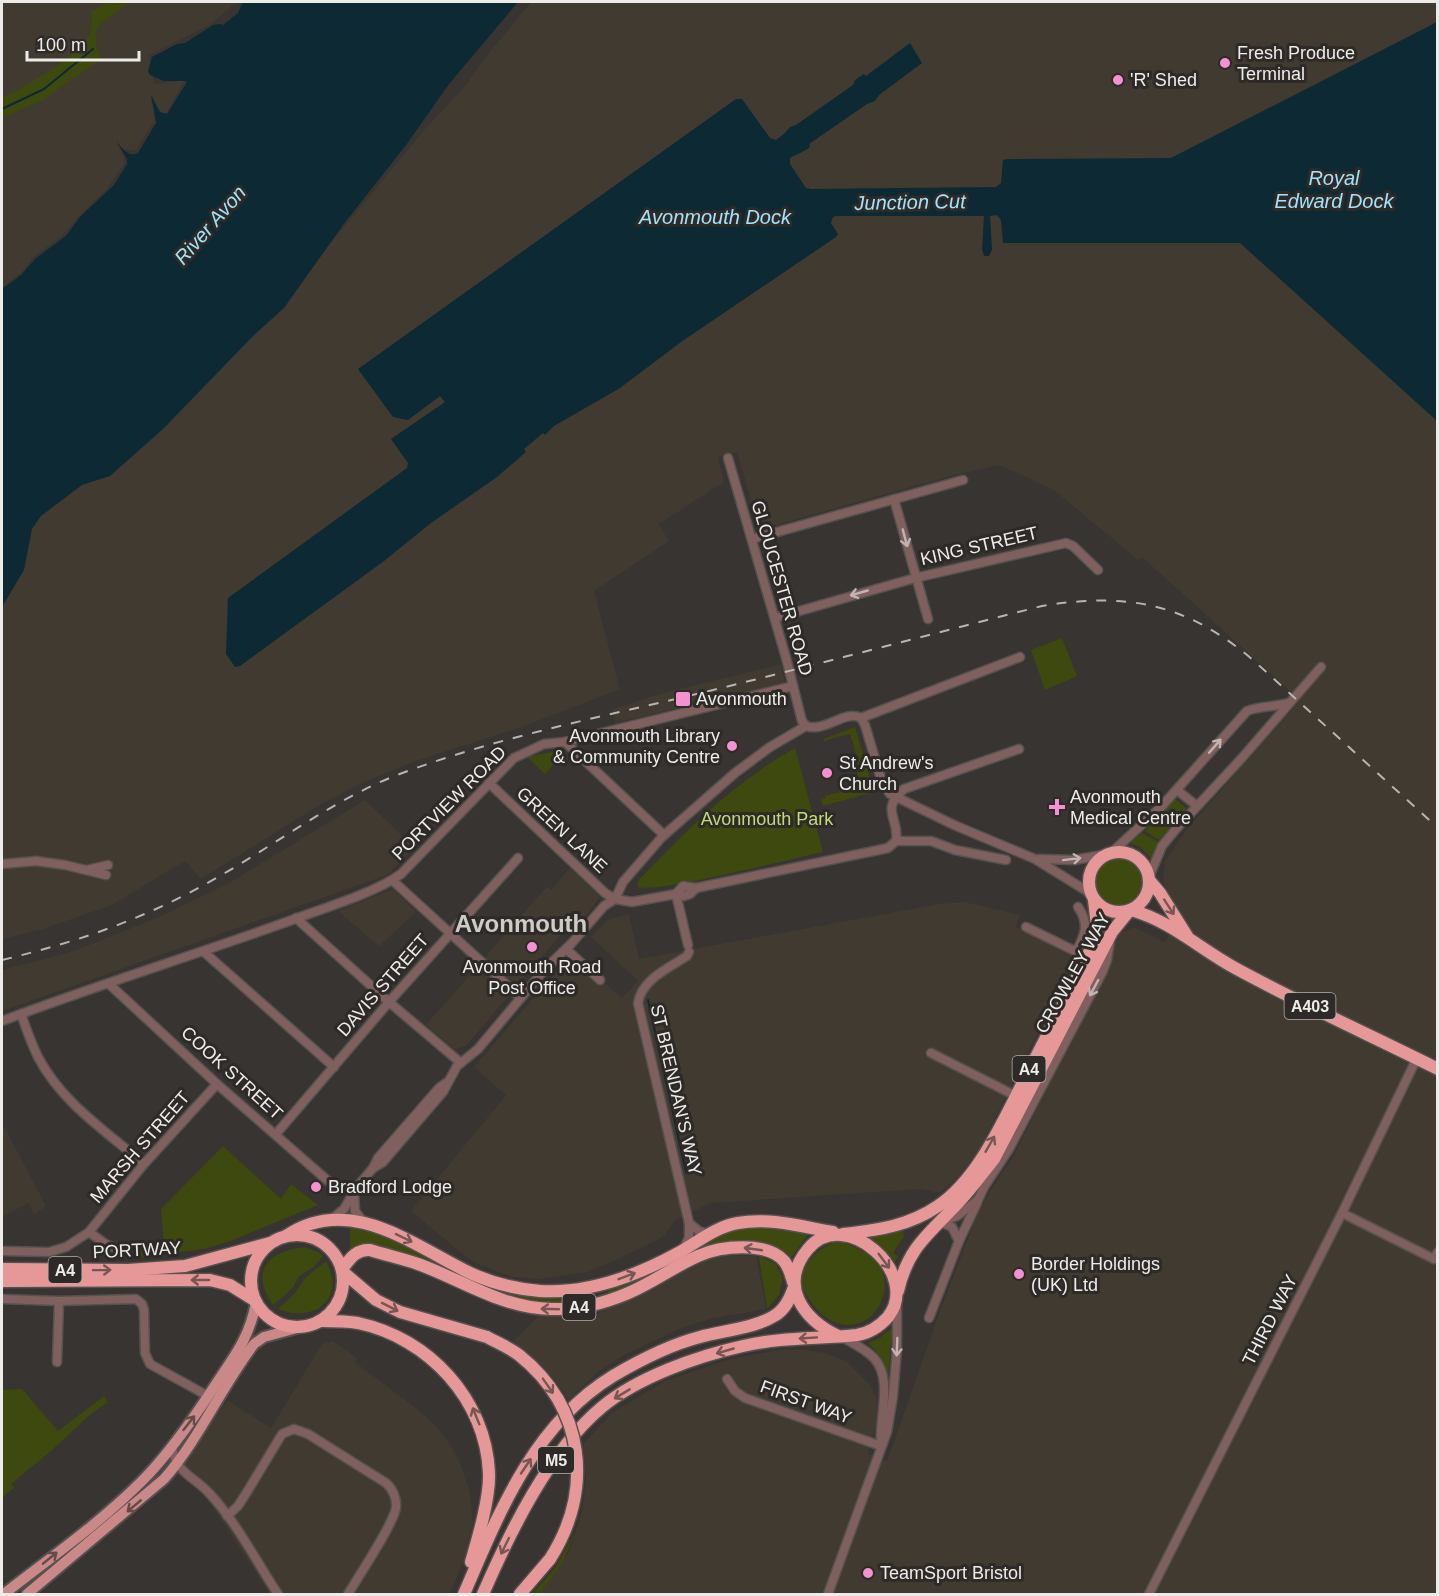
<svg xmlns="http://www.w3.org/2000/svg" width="1439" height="1596" font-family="Arial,sans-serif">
	<rect width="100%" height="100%" fill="#373431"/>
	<g fill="#403a31">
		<polygon points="2,2 236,2 211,24 149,55 154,84 183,80 183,83 159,126 153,123 135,151 121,148 124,159 124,164 106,190 78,217 62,236 33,257 23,271 2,287"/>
		<polygon points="531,2 1437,2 1437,1594 540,1594 569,1552 582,1513 586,1477 583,1444 613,1412 665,1381 734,1358 784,1349 805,1350 825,1353 846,1361 870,1385 876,1397 878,1408 876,1425 868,1454 887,1461 939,1314 977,1215 990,1191 1014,1155 1108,967 1115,943 1121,933 1134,927 1165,942 1179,911 1163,881 1165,861 1187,829 1300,700 1142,557 1138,560 1055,491 1018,473 998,465 947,477 765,528 758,524 737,452 718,457 724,482 659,524 669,541 594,591 620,689 522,727 416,761 362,783 318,806 201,879 185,861 112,905 43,929 2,939 2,599 26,521 273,313 425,129 466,85 483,60"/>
		<polygon points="778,665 781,665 785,683 615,723 613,709 663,693"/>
		<polygon points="365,800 415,848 387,875 2,1011 2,970 71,952 159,917 229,883"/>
		<polygon points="570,868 600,897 578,926 563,932 466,1046 454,1049 426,1025 547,886 551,890"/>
		<polygon points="393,889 416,912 379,946 338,911"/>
		<polygon points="965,902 1020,915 1016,927 1075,958 979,1150 959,1176 940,1193 920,1189 711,1203 675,1220 665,1235 657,1240 614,1261 588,1272 541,1279 512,1277 477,1264 460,1252 411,1211 506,1095 474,1067 568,958 600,985 603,982 622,998 638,981 591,937 607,920 629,914 639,959 939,904"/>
		<polygon points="5,1128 46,1206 34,1215 29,1203 2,1217 2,1130"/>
		<polygon points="723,1255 756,1256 766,1309 710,1319 679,1329 624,1355 599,1371 568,1400 558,1384 542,1365 512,1342 540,1315 597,1314 707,1259"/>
		<polygon points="333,1341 357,1358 355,1362 421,1412 438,1428 453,1449 461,1466 470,1493 473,1523 465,1557 450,1594 270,1594 204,1494 178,1473 227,1400 271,1428 322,1344"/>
	</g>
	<g fill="#3d490e">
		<path d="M108,2H129L97,27L96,46L101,57L97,62L43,100L2,118V98C22,89 76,57 87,39C92,31 91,20 92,11Z"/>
		<polygon points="1062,638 1077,676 1045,690 1031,650"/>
		<polygon points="855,727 874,792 823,806 821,800 825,798 825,796 839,792 839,789 859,781 855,763 858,760 850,734 827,740 826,743 823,739"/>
		<path d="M795,748L823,852C794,858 656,894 638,887V881C685,831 734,782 795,748Z"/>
		<polygon points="561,750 564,753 545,774 527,757"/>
		<polygon points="1174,798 1187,809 1159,840 1145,831"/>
		<polygon points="1142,833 1158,842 1152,859 1140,847 1129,842"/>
		<circle cx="1118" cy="882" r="24"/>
		<polygon points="223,1146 281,1199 291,1184 318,1205 228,1242 204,1249 142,1257 127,1249 164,1245 161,1209"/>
		<polygon points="350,1226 362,1228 391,1238 479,1281 591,1291 593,1299 561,1305 514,1300 454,1275 350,1251"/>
		<polygon points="750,1227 809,1233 790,1259 749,1242 609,1295 607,1288 723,1233"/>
		<polygon points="903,1230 904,1236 893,1253 898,1256 895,1262 880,1245 871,1240 870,1238"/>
		<path d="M840,1241C850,1246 864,1250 873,1258C893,1275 886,1309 864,1321C841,1332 821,1318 809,1299C806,1294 802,1289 802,1283C801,1263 822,1244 840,1241Z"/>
		<path d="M305,1247L318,1252L323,1256L314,1267L299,1276L292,1289L273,1305C249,1271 268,1251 305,1247Z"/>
		<polygon points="759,1256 776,1264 783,1278 779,1295 767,1309"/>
		<path d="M326,1261C347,1299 313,1324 278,1309L295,1293L305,1278Z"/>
		<path d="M890,1330H892L888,1382C886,1366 881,1355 868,1343L878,1339Z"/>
		<polygon points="22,1389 58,1431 104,1396 108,1402 92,1413 51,1451 11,1484 14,1488 2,1498 2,1390"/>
		<polygon points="576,1530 564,1560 540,1594 532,1594 556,1567"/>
	</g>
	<g fill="#0d2933">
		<path d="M243,2H518L449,84L406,145L343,225L284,308L254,335L163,429L110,476L82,485L41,516L32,529L24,570L2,607V289L21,275L36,258L66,236L80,217L114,185L127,164V159L116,141C122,148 128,158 138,153L156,123L151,95L160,112L167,114L187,82L185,81H164L150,75L148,71L152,57L177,44L185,43L213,25L220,24L223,25L238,13Z"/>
		<path d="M1437,22V421L1240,243H1003L1001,220L997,215L990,216L992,250L989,256H984L982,249L984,216H836L833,217L831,223L838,234L836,237L681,342L620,388L554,426L545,435L543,433L524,449L526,452L497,477L431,523L384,561L240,666L235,667L226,654L228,598L407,468L408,463L391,439L445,402L440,396L408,420L393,417L358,369L736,99H742L770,138L776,140L784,134L790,127L796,125L853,85L855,80L864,74L866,76L910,43L922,63L879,95L875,101L867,104L809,144L810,147C804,152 797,154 790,158V164L806,188L811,189L996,187L1001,183L1003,160L1007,159L1171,158Z"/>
	</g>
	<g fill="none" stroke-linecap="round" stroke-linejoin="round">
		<g stroke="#0d2933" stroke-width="2">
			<polyline points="2,109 44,89 93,49"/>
			<polyline points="648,1000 686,1172"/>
		</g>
		<defs>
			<g id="minor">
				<polyline points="728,458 786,658 802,721 806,726"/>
				<polyline points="894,499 928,619"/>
				<polyline points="752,539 963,480"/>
				<polyline points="775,618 915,578 1066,543 1073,546 1098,570"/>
				<polyline points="861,718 865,725 882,782 890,794 954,825 1035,859 1090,893"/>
				<path d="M806,726C824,733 846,709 861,718L1020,657"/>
				<polyline points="565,742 664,835"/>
				<polyline points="489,783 605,893 615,899 632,902 676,894 684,896 690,894 696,888"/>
				<polyline points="1177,790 1197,806"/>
				<path d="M896,841C900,818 879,811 904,789L1019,749"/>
				<path d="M1111,853L1161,807L1247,711C1259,706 1275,707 1288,703"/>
				<polyline points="1039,859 1074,860 1108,854"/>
				<polyline points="2,864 36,861 65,865 106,875"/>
				<polyline points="87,870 108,865"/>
				<polyline points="1149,877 1162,846 1176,829 1241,759 1321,667"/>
				<polyline points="392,880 521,998"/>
				<polyline points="676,894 683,886 696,888 888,848 896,841 931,841 955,850 1006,860"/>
				<polyline points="676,894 688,945"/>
				<polyline points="296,918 389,1002 461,1063"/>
				<polyline points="1026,927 1087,957"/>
				<polyline points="566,949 600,980"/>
				<polyline points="204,952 334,1067"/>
				<path d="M1076,952C1085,935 1090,924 1078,907"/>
				<polyline points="109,984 217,1084 335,1187"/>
				<path d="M21,1014C26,1028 31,1043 38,1057C62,1103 106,1131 144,1164"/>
				<path d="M2,1021C97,985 195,955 292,920C324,908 375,893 401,874L514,758L544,744L565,742L793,686"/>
				<polyline points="931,1053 1016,1096"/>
				<polyline points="276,1134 389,1002 518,858"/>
				<polyline points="373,1168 383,1162 443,1092 457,1066 478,1049 546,968 571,944 604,906 615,899 623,882 662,837 735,773 770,747 806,726"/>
				<polyline points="354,1192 355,1211 364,1223"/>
				<polyline points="1342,1213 1434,1259 1438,1252"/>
				<polyline points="333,1218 344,1209 357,1187 373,1168 378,1158 439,1088 446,1083"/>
				<polyline points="943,1221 957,1216 978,1200 984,1187 1009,1149 1102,973 1107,960 1110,942"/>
				<polyline points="940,1222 952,1227 959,1241"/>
				<polyline points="689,1223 699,1231 708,1234"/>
				<polyline points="89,1232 144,1164 217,1084"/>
				<path d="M683,1250L689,1238V1223L638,1003C642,979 669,968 687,956L689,952"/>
				<polyline points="2,1251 49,1252 66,1247 89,1232 107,1245 124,1251"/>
				<polyline points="2,1299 59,1301 136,1299 142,1304 144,1310 145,1353 150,1364 208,1396"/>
				<polyline points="929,1318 959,1241 977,1203"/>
				<path d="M842,1337C853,1343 865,1349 874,1358C894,1380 878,1420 881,1446"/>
				<polyline points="57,1362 59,1301"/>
				<polyline points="727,1379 735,1391 745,1398 881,1446"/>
				<path d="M172,1445C174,1473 193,1475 210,1494C237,1523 256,1561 278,1594"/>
				<path d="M227,1516L238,1506L247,1492L282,1434L294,1429L308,1434L386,1483C393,1489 397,1499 396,1508C393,1525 358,1577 348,1594"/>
				<polyline points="828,1594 887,1432 893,1396 897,1349 897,1303"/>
				<polyline points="1149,1594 1342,1213 1417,1058"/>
			</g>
			<g id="major">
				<path d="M4,1594C50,1558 100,1523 142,1481C170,1453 194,1418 216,1384C236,1354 249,1338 256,1303"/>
				<path d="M27,1594L164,1479C200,1438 221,1387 254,1344L264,1337L297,1328"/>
			</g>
			<g id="highway">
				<circle cx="1119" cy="882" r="30"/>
				<polyline points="1149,880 1160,893 1187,936"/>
				<path d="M1131,910C1171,921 1200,949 1235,968C1301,1004 1370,1035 1438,1069"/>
				<path d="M843,1234C878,1230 909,1226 938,1206C981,1177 1005,1115 1029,1071C1050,1029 1073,987 1093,944L1097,926L1094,900"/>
				<circle cx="297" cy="1281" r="46"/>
				<path d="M286,1236C349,1193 413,1245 470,1273C492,1283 515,1289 540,1291C588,1294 636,1276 678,1253C698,1242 715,1227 738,1223C769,1217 803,1227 833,1232"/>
				<polyline points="2,1269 128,1270 185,1266 270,1243"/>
				<path d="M342,1269C350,1259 356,1249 370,1250C386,1255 403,1259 418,1264C462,1280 502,1308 551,1309C576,1310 602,1304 626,1294C651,1284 673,1267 698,1256C720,1246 767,1241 784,1261C789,1267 791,1275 793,1282"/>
				<polyline points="343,1272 376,1300 400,1312 487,1337"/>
				<polyline points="2,1281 210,1280 230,1285 254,1300"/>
				<path d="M898,1291C908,1247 929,1234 958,1203C971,1189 982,1174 994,1159L1112,932L1129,911"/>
				<path d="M322,1321C334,1321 346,1321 358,1323C429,1338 486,1400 489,1473C490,1498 478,1538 471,1562"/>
				<path d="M464,1594C499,1513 533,1425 613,1376C640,1360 669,1345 700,1337C722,1331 755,1328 774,1316C785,1310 790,1299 794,1287"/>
				<path d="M483,1594C510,1532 549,1451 602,1407C638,1377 698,1356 743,1346C781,1337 819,1339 857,1335C869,1333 880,1326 888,1317C922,1274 845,1205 808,1249C778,1285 803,1319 838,1336"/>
				<polyline points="520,1594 550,1559"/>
			</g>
		</defs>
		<use href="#minor" stroke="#54514e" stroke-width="11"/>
		<use href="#major" stroke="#54514e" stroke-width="14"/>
		<use href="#highway" stroke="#54514e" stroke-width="15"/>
		<use href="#minor" stroke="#80605f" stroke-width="8"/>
		<use href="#major" stroke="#ca8888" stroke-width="10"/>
		<use href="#highway" stroke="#e69898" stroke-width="12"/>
		<path stroke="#b7b5b2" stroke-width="2" stroke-dasharray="10 10" stroke-linecap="butt" d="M2,960C81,941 147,918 218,877C278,843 333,800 397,775C500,736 607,716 713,690C823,663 932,634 1042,606C1127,592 1186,603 1253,660L1438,828"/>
		<defs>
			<path id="highway-bridge" d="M487,1337C498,1343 510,1348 519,1355C585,1408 594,1490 550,1559"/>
		</defs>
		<use href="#highway-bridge" stroke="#54514e" stroke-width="15" stroke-linecap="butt"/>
		<use href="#highway-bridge" stroke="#e69898" stroke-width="12"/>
	</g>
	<defs><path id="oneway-shaft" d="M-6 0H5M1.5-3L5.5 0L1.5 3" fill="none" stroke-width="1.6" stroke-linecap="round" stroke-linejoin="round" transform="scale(1.5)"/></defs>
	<g stroke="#c1b4b2">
		<use href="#oneway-shaft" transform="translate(905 538) rotate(75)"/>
		<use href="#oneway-shaft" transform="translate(859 593) rotate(164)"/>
		<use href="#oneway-shaft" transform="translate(1215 746) rotate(-49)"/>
		<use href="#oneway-shaft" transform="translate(1072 859) rotate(-7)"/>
		<use href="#oneway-shaft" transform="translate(1094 988) rotate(118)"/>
		<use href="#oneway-shaft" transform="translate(897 1347) rotate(92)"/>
	</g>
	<g stroke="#775654">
		<use href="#oneway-shaft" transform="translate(1169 907) rotate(57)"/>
		<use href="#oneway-shaft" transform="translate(990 1144) rotate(-60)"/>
		<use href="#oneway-shaft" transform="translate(404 1238) rotate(26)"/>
		<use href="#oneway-shaft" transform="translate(753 1249) rotate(-172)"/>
		<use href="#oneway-shaft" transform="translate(884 1261) rotate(53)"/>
		<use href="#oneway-shaft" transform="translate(102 1270) rotate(-1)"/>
		<use href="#oneway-shaft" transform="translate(627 1276) rotate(-21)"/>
		<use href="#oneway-shaft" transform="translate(200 1280) rotate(180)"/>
		<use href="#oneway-shaft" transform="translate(390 1307) rotate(27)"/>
		<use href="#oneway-shaft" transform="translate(550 1309) rotate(-178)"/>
		<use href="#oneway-shaft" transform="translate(808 1338) rotate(176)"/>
		<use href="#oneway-shaft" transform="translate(725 1351) rotate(164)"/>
		<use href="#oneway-shaft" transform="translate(548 1386) rotate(55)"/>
		<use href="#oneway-shaft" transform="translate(622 1394) rotate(149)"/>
		<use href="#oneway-shaft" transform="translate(476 1416) rotate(-112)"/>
		<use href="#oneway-shaft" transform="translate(526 1466) rotate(-56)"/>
		<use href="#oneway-shaft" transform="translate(505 1546) rotate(116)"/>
	</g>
	<g stroke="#644b49">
		<use href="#oneway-shaft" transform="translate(189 1423) rotate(-52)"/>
		<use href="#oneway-shaft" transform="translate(134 1506) rotate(140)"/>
		<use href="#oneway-shaft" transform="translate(50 1558) rotate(-39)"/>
	</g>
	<g fill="#f590d1" stroke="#2d2a27" stroke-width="2">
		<circle cx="1225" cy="63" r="6"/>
		<circle cx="1118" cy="80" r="6"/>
		<rect x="675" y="691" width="16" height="16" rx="3"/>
		<circle cx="732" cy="746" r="6"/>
		<circle cx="827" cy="773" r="6"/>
		<path d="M1054 798h6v6h6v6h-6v6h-6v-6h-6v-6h6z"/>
		<circle cx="532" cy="947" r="6"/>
		<circle cx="316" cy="1187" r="6"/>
		<circle cx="1019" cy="1274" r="6"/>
		<circle cx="868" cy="1573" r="6"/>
	</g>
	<g text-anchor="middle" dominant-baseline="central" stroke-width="6" stroke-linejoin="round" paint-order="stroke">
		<g fill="#2d2a27" stroke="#b3b2af" stroke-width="1.5">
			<rect x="1284.5" y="993" width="51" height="26" rx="4.5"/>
			<rect x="1012.5" y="1056" width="33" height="26" rx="4.5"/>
			<rect x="48.5" y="1257" width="33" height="26" rx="4.5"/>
			<rect x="562.5" y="1294" width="33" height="26" rx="4.5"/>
			<rect x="538" y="1447" width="36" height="26" rx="4.5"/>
		</g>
		<g font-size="16" font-weight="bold" fill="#edece9">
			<text x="1310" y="1006">A403</text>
			<text x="1029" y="1069">A4</text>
			<text x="65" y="1270">A4</text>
			<text x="579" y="1307">A4</text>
			<text x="556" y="1460">M5</text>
		</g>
		<g font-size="18" fill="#edece9" stroke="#2d2a27" text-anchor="start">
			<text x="1237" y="53">Fresh Produce<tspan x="1237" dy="21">Terminal</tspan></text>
			<text x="1130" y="80">'R' Shed</text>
			<text x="696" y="699">Avonmouth</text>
			<text x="720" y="736" text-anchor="end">Avonmouth Library<tspan x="720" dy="21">&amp; Community Centre</tspan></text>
			<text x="839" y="763">St Andrew's<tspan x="839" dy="21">Church</tspan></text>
			<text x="1070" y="797">Avonmouth<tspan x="1070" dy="21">Medical Centre</tspan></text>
			<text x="532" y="967" text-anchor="middle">Avonmouth Road<tspan x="532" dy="21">Post Office</tspan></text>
			<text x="328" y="1187">Bradford Lodge</text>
			<text x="1031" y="1264">Border Holdings<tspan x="1031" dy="21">(UK) Ltd</tspan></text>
			<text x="880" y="1573">TeamSport Bristol</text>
		</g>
		<g font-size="18" fill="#edece9" stroke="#2d2a27">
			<text transform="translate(979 546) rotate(-13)">KING STREET</text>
			<text transform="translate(782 588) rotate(74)">GLOUCESTER ROAD</text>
			<text transform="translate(449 803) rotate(-45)">PORTVIEW ROAD</text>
			<text transform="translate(562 830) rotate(43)">GREEN LANE</text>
			<text transform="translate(1073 973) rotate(-61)">CROWLEY WAY</text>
			<text transform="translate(383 985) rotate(-49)">DAVIS STREET</text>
			<text transform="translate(232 1073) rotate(42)">COOK STREET</text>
			<text transform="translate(676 1090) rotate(77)">ST BRENDAN'S WAY</text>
			<text transform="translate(140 1147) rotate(-49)">MARSH STREET</text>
			<text transform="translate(137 1250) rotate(-3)">PORTWAY</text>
			<text transform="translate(1270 1320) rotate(-63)">THIRD WAY</text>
			<text transform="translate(806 1402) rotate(20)">FIRST WAY</text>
		</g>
		<g font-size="18" fill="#c2d979" stroke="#2d2a27">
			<text x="767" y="819">Avonmouth Park</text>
		</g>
		<g font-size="20" font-style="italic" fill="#a1e2fc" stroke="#2d2a27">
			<text x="1334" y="178">Royal<tspan x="1334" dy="23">Edward Dock</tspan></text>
			<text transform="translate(910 202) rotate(-1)">Junction Cut</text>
			<text x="715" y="217">Avonmouth Dock</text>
			<text transform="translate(210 225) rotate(-49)">River Avon</text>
		</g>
		<g font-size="24" font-weight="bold" fill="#cfccc8" stroke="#2d2a27">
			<text x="521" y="923">Avonmouth</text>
		</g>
	</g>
	<rect width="1439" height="1596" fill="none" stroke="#edece9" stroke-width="6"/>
	<path d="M27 51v9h112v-9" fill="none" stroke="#edece9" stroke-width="3"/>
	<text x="36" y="51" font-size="18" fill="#edece9" stroke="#2d2a27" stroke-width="4.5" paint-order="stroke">100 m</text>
</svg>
